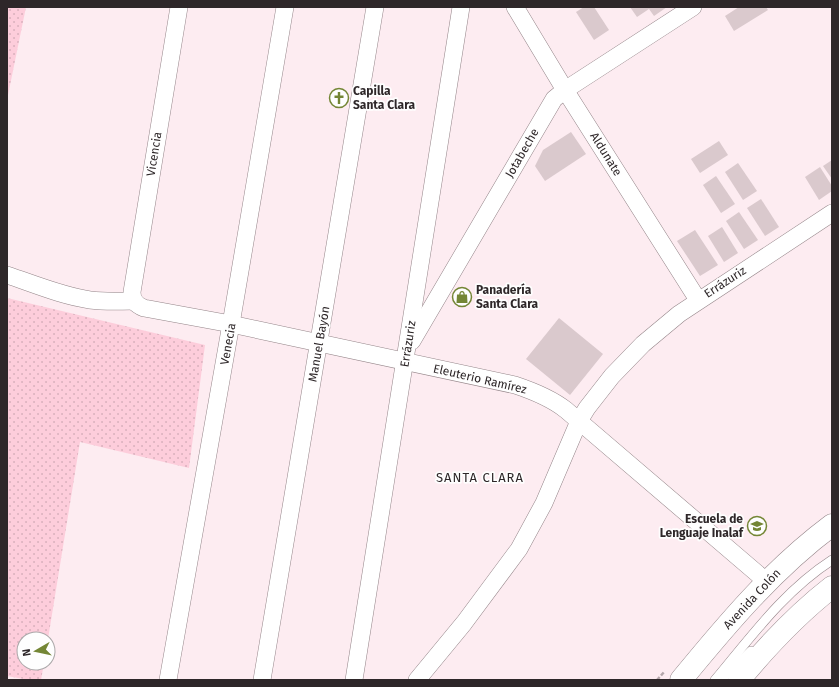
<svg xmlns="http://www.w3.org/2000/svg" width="839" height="687" font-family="'Fira Sans',sans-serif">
	<defs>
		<pattern id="grass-dots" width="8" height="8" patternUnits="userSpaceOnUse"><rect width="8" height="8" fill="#fdcddb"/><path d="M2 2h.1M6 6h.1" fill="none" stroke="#d9b0bc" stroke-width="1.8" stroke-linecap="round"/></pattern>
	</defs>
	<rect width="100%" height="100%" fill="#fdecf1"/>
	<g fill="url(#grass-dots)">
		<polygon points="7,7 26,7 7,100"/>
		<polygon points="7,298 205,345 189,468 80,442 48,639 24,639 24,663 44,663 41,680 29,680 7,676"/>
	</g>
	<g fill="#dac9cd">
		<polygon points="584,7 594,7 609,30 594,40 576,12"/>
		<polygon points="630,7 667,7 654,16 649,9 637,17"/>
		<polygon points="739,7 766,7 768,10 734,31 725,16"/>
		<polygon points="571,132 586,154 545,181 535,166 543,150"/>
		<polygon points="719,141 728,155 700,173 691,159"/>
		<polygon points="832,160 832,179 823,166"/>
		<polygon points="738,163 757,191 743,200 725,172"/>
		<polygon points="820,167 832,186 832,191 819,200 805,177"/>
		<polygon points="716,176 735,204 721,213 703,185"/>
		<polygon points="761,199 779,227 765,236 747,208"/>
		<polygon points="739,212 758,240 744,249 726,221"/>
		<polygon points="722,227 738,253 724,262 708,236"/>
		<polygon points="695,230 718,265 700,276 677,241"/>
		<polygon points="559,318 603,354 570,395 526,359"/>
	</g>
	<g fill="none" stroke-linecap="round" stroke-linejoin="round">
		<defs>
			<g id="lane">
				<polyline points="725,676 751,651"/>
				<path d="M715,680C751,637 784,591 832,560"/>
			</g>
			<g id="street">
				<path d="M179,7L132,292C132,300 136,305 144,308L231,324L515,385C533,391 551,398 566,410L766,581"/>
				<polyline points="515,7 565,90 698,300"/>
				<path d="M7,275C34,284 62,296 90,300C105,302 119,301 134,301"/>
				<polyline points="412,341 554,99 565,90 693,7"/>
				<polyline points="168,680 231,324 285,7"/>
				<polyline points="262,680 375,7"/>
				<polyline points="354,680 461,7"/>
				<polyline points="417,680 464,623 519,549 544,503 579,421 587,408 612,376 643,344 679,314 832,213"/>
			</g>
			<g id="primary">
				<path d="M681,680C727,624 773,569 832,525"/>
				<path d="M739,680C768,645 796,615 832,587"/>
			</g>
		</defs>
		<use href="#lane" stroke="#948589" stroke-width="10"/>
		<use href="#street" stroke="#948589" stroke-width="18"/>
		<use href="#primary" stroke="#948589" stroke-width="23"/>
		<polyline stroke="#b4a6aa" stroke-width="2.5" stroke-dasharray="4 2" stroke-linecap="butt" points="657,680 665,671"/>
		<use href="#lane" stroke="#fff" stroke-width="9"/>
		<use href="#street" stroke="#fff" stroke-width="17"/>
		<use href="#primary" stroke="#fff" stroke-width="22"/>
	</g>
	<defs>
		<symbol id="church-ring" viewBox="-11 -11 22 22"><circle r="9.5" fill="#fefefe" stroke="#748635" stroke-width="1.5"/><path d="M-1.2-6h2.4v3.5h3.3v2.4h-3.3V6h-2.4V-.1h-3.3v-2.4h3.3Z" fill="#748635"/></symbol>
		<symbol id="shop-ring" viewBox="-11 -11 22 22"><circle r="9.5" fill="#fefefe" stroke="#748635" stroke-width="1.5"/><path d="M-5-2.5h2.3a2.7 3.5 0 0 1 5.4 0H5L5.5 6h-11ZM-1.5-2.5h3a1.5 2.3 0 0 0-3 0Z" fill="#748635"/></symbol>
		<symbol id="school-ring" viewBox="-11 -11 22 22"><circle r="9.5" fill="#fefefe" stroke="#748635" stroke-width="1.5"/><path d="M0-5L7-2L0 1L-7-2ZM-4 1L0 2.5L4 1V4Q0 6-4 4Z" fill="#748635"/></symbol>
	</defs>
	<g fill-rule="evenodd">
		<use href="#church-ring" x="328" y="87" width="22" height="22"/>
		<use href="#shop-ring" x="451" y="286" width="22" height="22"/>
		<use href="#school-ring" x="746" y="515" width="22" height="22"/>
	</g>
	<g text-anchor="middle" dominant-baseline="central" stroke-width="3.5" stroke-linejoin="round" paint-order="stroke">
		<g font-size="12" font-weight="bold" fill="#2e2729" stroke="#fefefe" text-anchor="start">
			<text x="353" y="91">Capilla<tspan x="353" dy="14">Santa Clara</tspan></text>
			<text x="476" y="290">Panadería<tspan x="476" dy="14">Santa Clara</tspan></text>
			<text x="743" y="519" text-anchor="end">Escuela de<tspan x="743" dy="14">Lenguaje Inalaf</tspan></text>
		</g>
		<g font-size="12" fill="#2e2729" stroke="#fefefe">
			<text transform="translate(522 153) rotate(-60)">Jotabeche</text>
			<text transform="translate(154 154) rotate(-81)">Vicencia</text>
			<text transform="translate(606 154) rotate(58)">Aldunate</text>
			<text transform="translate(725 282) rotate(-33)">Errázuriz</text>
			<text transform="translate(228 344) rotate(-80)">Venecia</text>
			<text transform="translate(319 344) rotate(-80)">Manuel Bayón</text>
			<text transform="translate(408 344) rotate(-81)">Errázuriz</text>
			<text transform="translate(480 379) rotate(13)">Eleuterio Ramírez</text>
			<text transform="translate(752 599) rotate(-47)">Avenida Colón</text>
		</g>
		<g font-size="13" letter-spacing="1" fill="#2e2729" stroke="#fefefe">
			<text x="480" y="477">SANTA CLARA</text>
		</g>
	</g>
	<rect width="839" height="687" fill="none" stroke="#2e2729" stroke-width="16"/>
	<g transform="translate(36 651) rotate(261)"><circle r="19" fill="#fefefe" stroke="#aba8a9"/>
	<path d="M0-3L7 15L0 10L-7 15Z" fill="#748635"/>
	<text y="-6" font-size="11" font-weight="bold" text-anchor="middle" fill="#2e2729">N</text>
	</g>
</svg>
